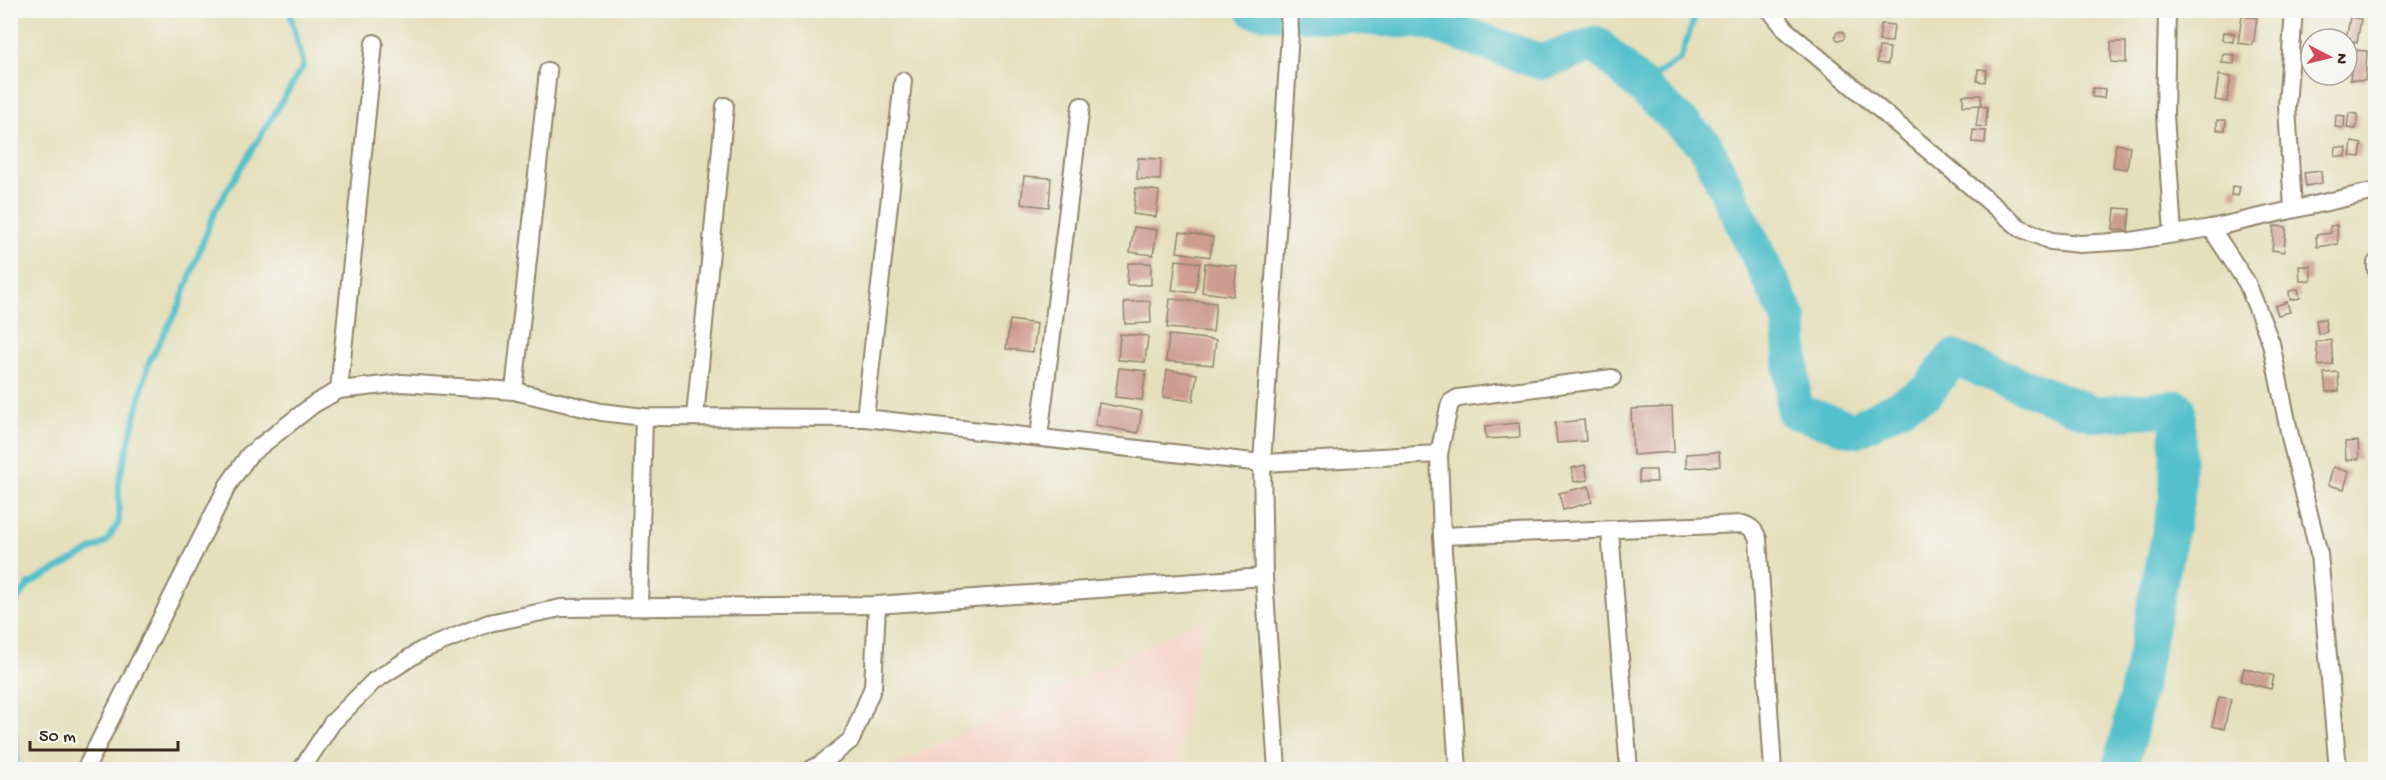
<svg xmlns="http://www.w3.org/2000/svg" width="2386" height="780" font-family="'Gochi Hand',sans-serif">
	<rect width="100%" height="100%" fill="#f6f6f2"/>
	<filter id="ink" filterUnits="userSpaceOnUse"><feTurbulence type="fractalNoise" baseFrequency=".0167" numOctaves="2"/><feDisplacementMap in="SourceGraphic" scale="12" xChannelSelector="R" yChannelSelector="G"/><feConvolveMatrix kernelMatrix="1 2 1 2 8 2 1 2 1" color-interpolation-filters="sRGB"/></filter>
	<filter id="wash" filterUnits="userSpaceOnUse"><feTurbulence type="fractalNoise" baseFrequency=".008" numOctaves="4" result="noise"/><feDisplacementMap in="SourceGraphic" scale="24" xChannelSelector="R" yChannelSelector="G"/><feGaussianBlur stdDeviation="1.35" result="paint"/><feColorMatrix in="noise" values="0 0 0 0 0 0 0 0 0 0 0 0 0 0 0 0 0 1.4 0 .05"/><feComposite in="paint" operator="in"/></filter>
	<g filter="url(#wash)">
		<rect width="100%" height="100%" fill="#e5dfbb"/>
		<polygon fill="#f6d2c4" points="1203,619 1178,769 887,769"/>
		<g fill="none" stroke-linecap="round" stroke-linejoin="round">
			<g stroke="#53c0cb" stroke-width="6">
				<polyline points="1640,85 1680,60 1697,10"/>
				<polyline points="10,639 14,605 29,584 106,542 119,522 119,481 149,362 179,306 215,210 304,65 289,10"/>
				<polyline points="10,693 17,751 16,770"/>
			</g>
			<polyline stroke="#53c0cb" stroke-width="36" points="1254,10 1429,22 1541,62 1596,44 1705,145 1789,319 1794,411 1855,430 1927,392 1953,358 2094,414 2178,408 2177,497 2127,743 2119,770"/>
		</g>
		<g id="blocks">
			<g fill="#cd9b90">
				<polygon points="2242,16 2257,18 2253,45 2238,43"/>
				<polygon points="2350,17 2361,19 2357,43 2346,39"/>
				<polygon points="1881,24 1894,25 1892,42 1879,41"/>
				<circle cx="1840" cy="36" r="4.5"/>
				<polygon points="2223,32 2234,33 2233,42 2222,40"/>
				<polygon points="2111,42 2126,42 2126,63 2111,62"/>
				<polygon points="1879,47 1890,48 1888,64 1877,63"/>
				<polygon points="2353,50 2367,51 2365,81 2350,80"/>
				<polygon points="2223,54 2235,55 2234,64 2222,63"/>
				<polygon points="1978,69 1987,70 1985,82 1977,81"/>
				<polygon points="2219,75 2231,77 2227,102 2215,100"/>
				<polygon points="2093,88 2105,89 2104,98 2092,97"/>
				<polygon points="1963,95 1981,95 1981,105 1963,106"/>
				<polygon points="1979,106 1987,107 1986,127 1976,126"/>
				<polygon points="2349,113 2358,114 2356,129 2347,128"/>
				<polygon points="2336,115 2345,116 2344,128 2335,127"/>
				<polygon points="2217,120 2226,120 2225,130 2217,130"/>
				<polygon points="1973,130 1986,131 1985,143 1972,142"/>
				<polygon points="2352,142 2362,144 2360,157 2350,156"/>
				<polygon points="2116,144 2130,146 2127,169 2113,167"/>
				<polygon points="2336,147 2347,148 2346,157 2335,156"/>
				<polygon points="1138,158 1161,159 1160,180 1137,179"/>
				<polygon points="2321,171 2322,183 2306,186 2304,173"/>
				<polygon points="1024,176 1051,178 1049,207 1021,204"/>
				<polygon points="2232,186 2240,187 2238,196 2231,195"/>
				<polygon points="1136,188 1159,191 1156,217 1133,214"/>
				<polygon points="2115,208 2130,209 2128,231 2113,229"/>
				<polygon points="2337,225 2338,244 2317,247 2316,235 2331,233 2330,226"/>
				<polygon points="2274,226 2286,227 2284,252 2272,250"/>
				<polygon points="1134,227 1157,230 1153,255 1130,252"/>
				<polygon points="1180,232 1213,237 1210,257 1177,252"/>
				<polygon points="1176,260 1200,263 1195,293 1172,290"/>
				<polygon points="1128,263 1151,263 1151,285 1127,285"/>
				<polygon points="1205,263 1237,266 1233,296 1202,292"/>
				<polygon points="2299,266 2311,266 2311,281 2300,281"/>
				<polygon points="2298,289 2300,298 2290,300 2289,291"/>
				<polygon points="1170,299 1216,303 1213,332 1167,328"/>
				<polygon points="1150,301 1151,323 1125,324 1124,302"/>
				<polygon points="2287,302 2290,312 2278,315 2275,306"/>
				<polygon points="2325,319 2327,332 2318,334 2316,320"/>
				<polygon points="1010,320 1037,324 1033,352 1006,349"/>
				<polygon points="1120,334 1148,336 1145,362 1118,360"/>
				<polygon points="1169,335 1216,340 1213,365 1166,361"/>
				<polygon points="2331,340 2333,364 2319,366 2316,342"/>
				<polygon points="1119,368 1146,371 1142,400 1115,397"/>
				<polygon points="1167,370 1197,374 1193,401 1163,397"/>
				<polygon points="2338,372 2339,391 2326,392 2324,373"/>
				<polygon points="1099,403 1142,411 1138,433 1095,425"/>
				<polygon points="1672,407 1674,452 1633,455 1631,409"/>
				<polygon points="1584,420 1586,441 1557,443 1555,423"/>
				<polygon points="1519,423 1520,437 1486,439 1485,426"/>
				<polygon points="2358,441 2359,459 2346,460 2345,442"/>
				<polygon points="1719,452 1720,466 1686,468 1686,454"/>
				<polygon points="1585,465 1588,480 1574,482 1572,468"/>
				<polygon points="2333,467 2349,472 2344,489 2328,485"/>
				<polygon points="1639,470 1656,470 1657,482 1639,482"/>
				<polygon points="1589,486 1592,502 1563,510 1559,493"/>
				<polygon points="2244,668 2274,676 2271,689 2241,681"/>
				<polygon points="2219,697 2231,699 2224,729 2212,726"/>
			</g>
		</g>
	</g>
	<g filter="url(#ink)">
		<use href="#blocks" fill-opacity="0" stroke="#90846c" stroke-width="1.5"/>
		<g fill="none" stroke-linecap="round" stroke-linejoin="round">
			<defs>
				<g id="street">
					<polyline points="1770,10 1786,30 2020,228 2051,241 2080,244 2131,241 2211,228 2376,191"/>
					<polyline points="2167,10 2165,115 2173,234"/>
					<polyline points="2293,209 2287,106 2294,10"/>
					<polyline points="2211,228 2247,283 2271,343 2291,441 2319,554 2338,770"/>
					<polyline points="2376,263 2376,269"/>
					<polyline points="339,390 374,43"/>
					<polyline points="514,391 548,71"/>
					<polyline points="695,417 725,106"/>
					<polyline points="865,418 903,81"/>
					<polyline points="1039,437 1081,106"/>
					<polyline points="1439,454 1442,536 1458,770"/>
					<polyline points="1610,531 1629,770"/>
					<path d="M1442,536L1743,524C1752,527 1755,531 1758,539L1773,770"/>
					<polyline points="639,607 644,417"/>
					<polyline points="85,770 228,485 249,455 314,404 339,390 402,383 514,391 601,412 644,417 865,418 1262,463 1439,454 1449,407 1451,402 1458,398 1612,378"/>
					<polyline points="301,770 332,723 374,681 422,650 489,623 561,608 877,605 1264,577"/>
					<polyline points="810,770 821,764 851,740 873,687 877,605"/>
					<polyline points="1277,770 1264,577 1262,463 1290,33 1289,10"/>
				</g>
			</defs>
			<use href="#street" stroke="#90846c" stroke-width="20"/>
			<use href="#street" stroke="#fff" stroke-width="16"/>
		</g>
	</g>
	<rect width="2386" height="780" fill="none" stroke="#f6f6f2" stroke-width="36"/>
	<g transform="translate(2329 57) rotate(97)"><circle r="28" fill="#f6f6f2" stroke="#aba49d" stroke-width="1.5"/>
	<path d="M0-4.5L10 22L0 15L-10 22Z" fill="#d1495b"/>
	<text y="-9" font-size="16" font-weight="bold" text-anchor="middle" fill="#3b2a1e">N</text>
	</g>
	<path d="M30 741v9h148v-9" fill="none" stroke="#3b2a1e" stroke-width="3"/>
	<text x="39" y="741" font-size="18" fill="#3b2a1e" stroke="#f6f6f2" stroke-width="4.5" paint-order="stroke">50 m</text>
</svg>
